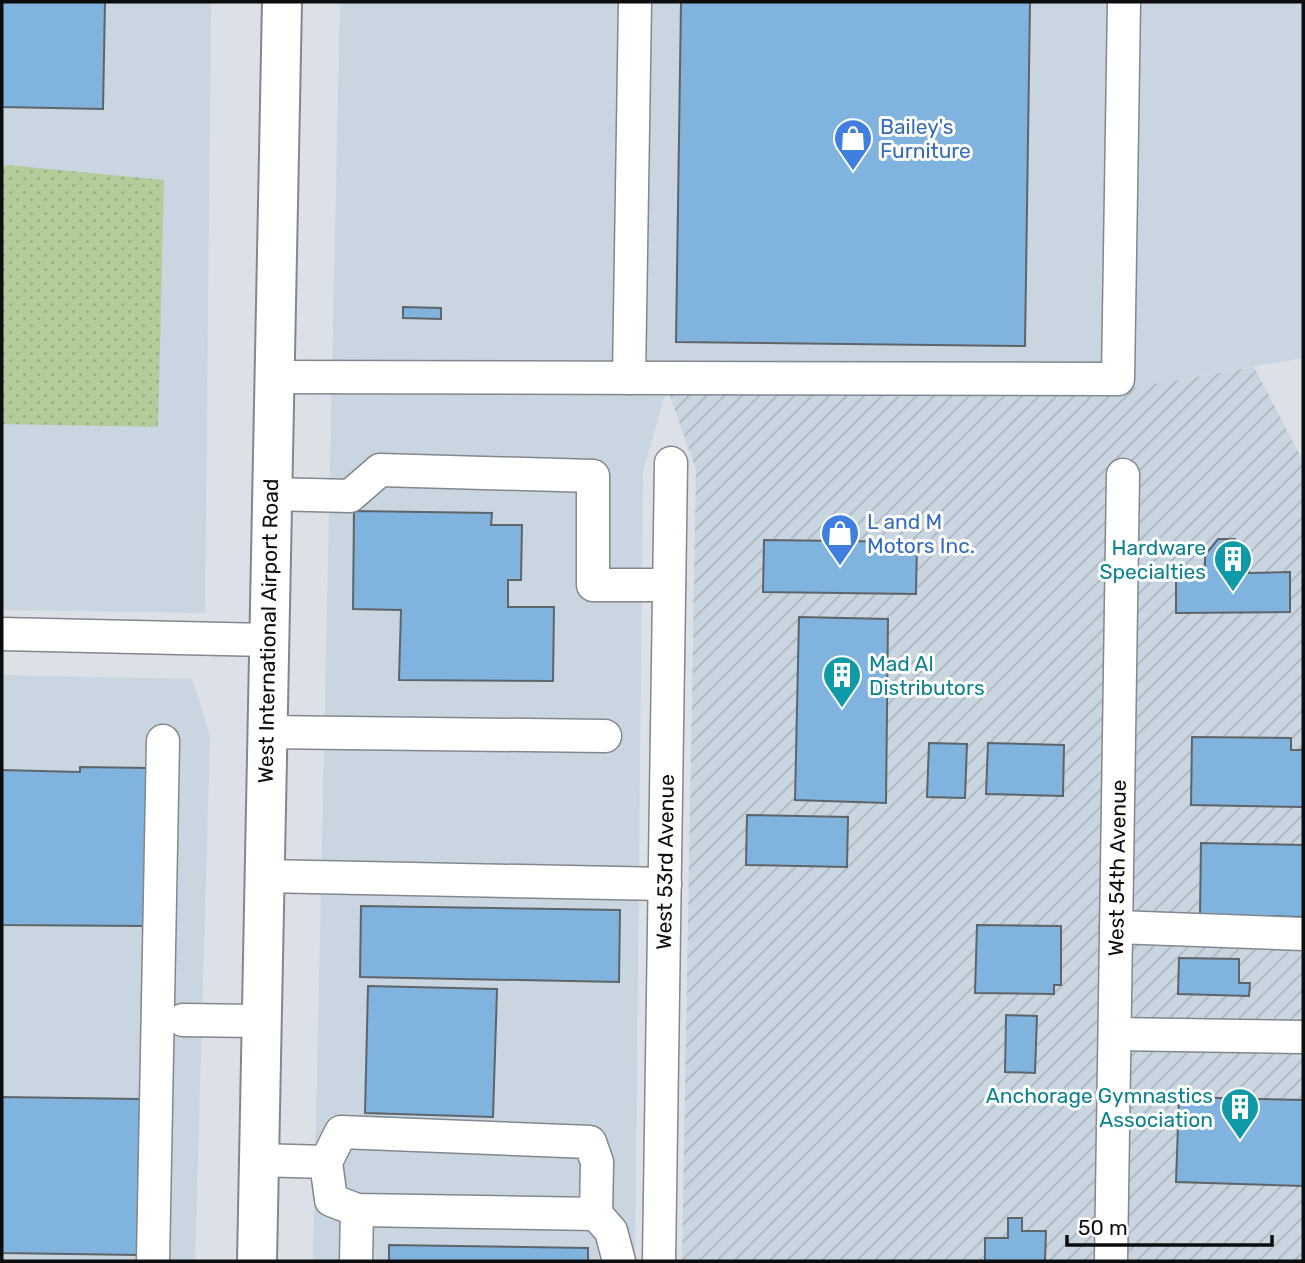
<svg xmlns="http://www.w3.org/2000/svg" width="1305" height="1263" font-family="Rubik,sans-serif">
	<defs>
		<pattern id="industrial-furrows" width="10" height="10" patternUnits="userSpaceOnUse" patternTransform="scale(1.75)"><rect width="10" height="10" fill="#c9d5e0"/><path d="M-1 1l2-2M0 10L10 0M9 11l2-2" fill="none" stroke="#abb6bf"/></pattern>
		<pattern id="park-dots" width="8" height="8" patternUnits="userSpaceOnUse" patternTransform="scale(1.75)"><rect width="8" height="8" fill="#b2cd9a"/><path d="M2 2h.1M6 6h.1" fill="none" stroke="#98af84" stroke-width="1.8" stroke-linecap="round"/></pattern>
	</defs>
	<rect width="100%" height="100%" fill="#dbe1e6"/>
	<g fill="#c9d5e0">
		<polygon points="2,2 211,2 205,613 2,610"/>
		<polygon points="340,2 1303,2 1303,358 1112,391 667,387 643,472 635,1261 313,1261"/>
		<polygon points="2,675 192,679 210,736 195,1261 2,1261"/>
	</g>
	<polygon fill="url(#industrial-furrows)" points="1254,367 1303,461 1303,1261 682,1261 696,470 667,387 1112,391"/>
	<polygon fill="url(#park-dots)" points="7,165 164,180 158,427 2,424 2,168"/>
	<g fill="#81b3df" stroke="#5f6468" stroke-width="2">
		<polygon points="2,2 105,2 103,109 2,107"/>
		<polygon points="681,2 1030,2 1025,346 676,342"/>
		<polygon points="403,307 441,308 441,319 403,318"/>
		<polygon points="354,511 492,513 491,525 522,525 521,580 508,580 508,607 554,607 553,681 399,680 401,610 353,609"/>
		<polygon points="1218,539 1235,539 1248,554 1249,573 1290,572 1290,612 1176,613 1176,571 1205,571 1205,555"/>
		<polygon points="764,540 917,542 916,594 763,592"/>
		<polygon points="799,617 888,619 886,803 795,800"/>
		<polygon points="1192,737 1291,738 1291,750 1303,750 1303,807 1191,805"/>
		<polygon points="929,743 967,744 965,798 927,797"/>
		<polygon points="988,743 1064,745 1063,796 986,794"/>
		<polygon points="80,767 149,768 146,926 2,925 2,770 80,772"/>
		<polygon points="747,815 848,817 847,867 746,865"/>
		<polygon points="1201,843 1303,845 1303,917 1200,915"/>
		<polygon points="361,906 620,910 619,982 360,977"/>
		<polygon points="977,925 1061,926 1061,985 1054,985 1054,994 975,993"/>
		<polygon points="1179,958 1239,959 1239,983 1250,983 1249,996 1178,994"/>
		<polygon points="368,986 497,989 493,1117 365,1113"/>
		<polygon points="1006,1015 1037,1016 1035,1073 1005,1072"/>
		<polygon points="2,1097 140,1099 137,1255 2,1253"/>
		<polygon points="1179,1097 1303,1100 1303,1186 1176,1182"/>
		<polygon points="1008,1218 1022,1218 1022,1231 1046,1231 1045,1261 985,1261 985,1238 1008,1238"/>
		<polygon points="389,1245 588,1248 588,1261 389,1261"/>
	</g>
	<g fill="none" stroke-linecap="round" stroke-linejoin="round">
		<defs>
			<g id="minor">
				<polyline points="273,377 1118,379 1124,2"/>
				<polyline points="629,378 635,2"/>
				<polyline points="271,494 350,496 380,470 593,476 593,585 669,585"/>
				<polyline points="2,634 268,640"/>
				<polyline points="266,732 605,736"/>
				<polyline points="263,876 665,884"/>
				<polyline points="1116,927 1303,934"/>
				<polyline points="183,1020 261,1021"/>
				<polyline points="1115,1034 1303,1037"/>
				<polyline points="258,1160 326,1162 331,1200 357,1210 596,1214 597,1162 590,1142 341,1132 326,1162"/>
				<polyline points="596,1214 611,1231 619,1261"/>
				<polyline points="153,1261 163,741"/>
				<polyline points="356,1261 357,1210"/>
				<polyline points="659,1261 671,463"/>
				<polyline points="1111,1261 1123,475"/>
			</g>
			<polyline id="major" points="257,1261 282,2"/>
		</defs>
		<use href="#minor" stroke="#82888d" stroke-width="35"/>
		<use href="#major" stroke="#82888d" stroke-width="42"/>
		<use href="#minor" stroke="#fff" stroke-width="32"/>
		<use href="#major" stroke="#fff" stroke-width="38"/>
	</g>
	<defs>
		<symbol id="shop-pin" viewBox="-11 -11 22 30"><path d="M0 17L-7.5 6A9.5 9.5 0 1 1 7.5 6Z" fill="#3f7fe0" stroke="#fff"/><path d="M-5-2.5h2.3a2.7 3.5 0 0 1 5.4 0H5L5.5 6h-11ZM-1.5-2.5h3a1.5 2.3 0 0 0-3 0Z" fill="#fff"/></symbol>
		<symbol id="building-pin" viewBox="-11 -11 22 30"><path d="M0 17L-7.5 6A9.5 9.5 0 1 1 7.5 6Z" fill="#0f9aa8" stroke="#fff"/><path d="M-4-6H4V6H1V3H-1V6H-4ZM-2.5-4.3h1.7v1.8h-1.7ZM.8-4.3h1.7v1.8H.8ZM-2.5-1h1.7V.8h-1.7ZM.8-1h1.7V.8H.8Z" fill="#fff"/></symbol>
	</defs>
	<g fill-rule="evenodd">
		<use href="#shop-pin" x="831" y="116" width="44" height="60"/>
		<use href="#shop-pin" x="818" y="511" width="44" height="60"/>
		<use href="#building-pin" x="1211" y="537" width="44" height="60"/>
		<use href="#building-pin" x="820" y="653" width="44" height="60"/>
		<use href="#building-pin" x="1218" y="1085" width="44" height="60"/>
	</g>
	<g text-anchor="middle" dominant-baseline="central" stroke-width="6" stroke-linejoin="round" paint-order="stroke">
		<g font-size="21" fill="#366cbe" stroke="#fff" text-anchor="start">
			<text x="880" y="126">Bailey's<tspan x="880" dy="24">Furniture</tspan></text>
			<text x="867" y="521">L and M<tspan x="867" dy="24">Motors Inc.</tspan></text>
		</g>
		<g font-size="21" fill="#0d838f" stroke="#fff" text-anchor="end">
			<text x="1206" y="547">Hardware<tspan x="1206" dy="24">Specialties</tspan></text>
			<text x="869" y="663" text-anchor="start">Mad Al<tspan x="869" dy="24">Distributors</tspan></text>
			<text x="1213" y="1095">Anchorage Gymnastics<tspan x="1213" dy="24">Association</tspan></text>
		</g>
		<g font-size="21" fill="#0b0d0e" stroke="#fff">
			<text transform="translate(268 631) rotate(-89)">West International Airport Road</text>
			<text transform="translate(665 862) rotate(-89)">West 53rd Avenue</text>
			<text transform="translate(1117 868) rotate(-89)">West 54th Avenue</text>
		</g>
	</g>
	<rect width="1305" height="1263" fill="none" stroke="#0b0d0e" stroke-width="7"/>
	<path d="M1067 1235v10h205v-10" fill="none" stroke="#0b0d0e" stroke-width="3.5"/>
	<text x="1078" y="1235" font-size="21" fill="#0b0d0e" stroke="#ffffff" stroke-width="5" paint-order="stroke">50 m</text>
</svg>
